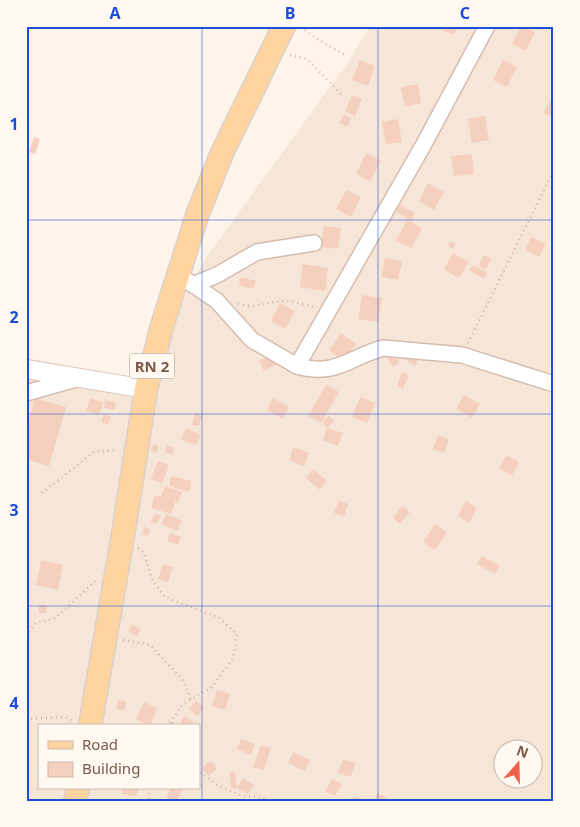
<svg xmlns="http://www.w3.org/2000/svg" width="580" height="827" font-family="'Noto Sans',sans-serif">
	<rect width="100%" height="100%" fill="#fef4ea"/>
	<path fill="#f6e6d7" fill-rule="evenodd" d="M370,26H554V801H87L89,788H199V726H39V788H87L85,801H26V358L152,381L189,287L208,255L350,59ZM502,750H532V780H502Z"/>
	<g fill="#f5d0bf">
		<polygon points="435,26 458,26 453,35"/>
		<polygon points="521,26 535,32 526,51 512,44"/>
		<polygon points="360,60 375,66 368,86 352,80"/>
		<polygon points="503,60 517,67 507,87 493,80"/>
		<polygon points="418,84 421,103 405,107 401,87"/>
		<polygon points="554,94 554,118 543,113"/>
		<polygon points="352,95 362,98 355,116 345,111"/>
		<polygon points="344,114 351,119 347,127 339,123"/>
		<polygon points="485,116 489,140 472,143 468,119"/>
		<polygon points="398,119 402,142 386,144 382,122"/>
		<polygon points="34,137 40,139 35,154 29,152"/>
		<polygon points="366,153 381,161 370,181 356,174"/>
		<polygon points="472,154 474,174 454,176 451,156"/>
		<polygon points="428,183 444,192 434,210 419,201"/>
		<polygon points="346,190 361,197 351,217 336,209"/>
		<polygon points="400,205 415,213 411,221 396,212"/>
		<polygon points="407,220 422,228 411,248 396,241"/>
		<polygon points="324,226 341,228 338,249 321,247"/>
		<polygon points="531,237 546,244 539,257 525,250"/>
		<polygon points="450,241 456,244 453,249 448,246"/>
		<polygon points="453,253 469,262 459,278 444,270"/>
		<polygon points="484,255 491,259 486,270 479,266"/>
		<polygon points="385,258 402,261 398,280 382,277"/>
		<polygon points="303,264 328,268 325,291 300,287"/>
		<polygon points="473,265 487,273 484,279 469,270"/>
		<polygon points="241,277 256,281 253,289 239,285"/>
		<polygon points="362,295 382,298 378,322 358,319"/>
		<polygon points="280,303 295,311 285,329 271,321"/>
		<polygon points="341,333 356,344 343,361 329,350"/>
		<polygon points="405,352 418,361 415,366 401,357"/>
		<polygon points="393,353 399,362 393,367 387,358"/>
		<polygon points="271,354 277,364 264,371 259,361"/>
		<polygon points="402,372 409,375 403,389 397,386"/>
		<polygon points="326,385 339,392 321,423 308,416"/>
		<polygon points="464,395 480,404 472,418 456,409"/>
		<polygon points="360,397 375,403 367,423 352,417"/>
		<polygon points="35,398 66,407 49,466 26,459 26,429"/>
		<polygon points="90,398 103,402 99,415 86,411"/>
		<polygon points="273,398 289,407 283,419 267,410"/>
		<polygon points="105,400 116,402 114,410 104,408"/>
		<polygon points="195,413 202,415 199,426 192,425"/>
		<polygon points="104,414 111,417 108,425 101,422"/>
		<polygon points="329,416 334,421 327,428 322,422"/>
		<polygon points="186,428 201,435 196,445 181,439"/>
		<polygon points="327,428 343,433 338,446 323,440"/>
		<polygon points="438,435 449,439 444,453 433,449"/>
		<polygon points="154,444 159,446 156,453 151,450"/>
		<polygon points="167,445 174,448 173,455 165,452"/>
		<polygon points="293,447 309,453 304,466 289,460"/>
		<polygon points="506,455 519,462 512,475 499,469"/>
		<polygon points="158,461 169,465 162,483 151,479"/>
		<polygon points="313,469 327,481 320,490 306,478"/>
		<polygon points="171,476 192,481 189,492 169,486"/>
		<polygon points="165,486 182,492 178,503 175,502 171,514 151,508 155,495 161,497"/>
		<polygon points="339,501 348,504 344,517 334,513"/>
		<polygon points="466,501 477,508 469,523 458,516"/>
		<polygon points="402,506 410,512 400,524 393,518"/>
		<polygon points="155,513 161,516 156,524 151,522"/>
		<polygon points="166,514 182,521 177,531 161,524"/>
		<polygon points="435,524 447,532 435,550 423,542"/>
		<polygon points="144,527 150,529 148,536 142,534"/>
		<polygon points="170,533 181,537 178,545 167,541"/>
		<polygon points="482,556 500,566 495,574 477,564"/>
		<polygon points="41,560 63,565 58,590 36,585"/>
		<polygon points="163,564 173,567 168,582 158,579"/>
		<polygon points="39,605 47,605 46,613 39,613"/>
		<polygon points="132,624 141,630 137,636 128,631"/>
		<polygon points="217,690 230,694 225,710 212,706"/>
		<polygon points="118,700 126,702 125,710 116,709"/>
		<polygon points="196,701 204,708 197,716 189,709"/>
		<polygon points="144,702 157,708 150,726 136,719"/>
		<polygon points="184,716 194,722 192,726 179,726"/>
		<polygon points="241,739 255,744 251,755 237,749"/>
		<polygon points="261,745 271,748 264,770 253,767"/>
		<polygon points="293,752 310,760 305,771 288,763"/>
		<polygon points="343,759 355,763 351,777 338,773"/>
		<polygon points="210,761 218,768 209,776 202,768"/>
		<polygon points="235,772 237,788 243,778 254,785 248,794 237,788 231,788 229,773"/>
		<polygon points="332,779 342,784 335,796 325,792"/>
		<polygon points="123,788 138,788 137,796 122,794"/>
		<polygon points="171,788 183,788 177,801 166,798"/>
		<polygon points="377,793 386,797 385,801 374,801"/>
		<polygon points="354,797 368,800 368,801 353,801"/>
	</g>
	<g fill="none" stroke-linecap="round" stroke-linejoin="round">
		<defs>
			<g id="minor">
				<path d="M179,275L217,301L252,340L297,366C337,377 349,357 383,348L462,355L554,384"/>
				<polyline points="193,285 217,275 257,252 314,243"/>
				<polyline points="297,366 424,144 487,26"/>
				<polyline points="26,393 80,378"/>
			</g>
			<polyline id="tertiary" points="26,369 146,389"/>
			<g id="primary">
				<polyline points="90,726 123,535 146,389 162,326 198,213 222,153 284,26"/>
				<polyline points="75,801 78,788"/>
			</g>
		</defs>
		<use href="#minor" stroke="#d4bdb0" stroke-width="18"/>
		<use href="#tertiary" stroke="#d4bdb0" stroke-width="20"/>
		<use href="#primary" stroke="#dad0cc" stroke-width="25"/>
		<g stroke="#dbb3a1" stroke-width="2.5" stroke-dasharray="1 4" stroke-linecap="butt">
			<polyline points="301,27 320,41 345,55"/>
			<polyline points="290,55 307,59 341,94"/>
			<path d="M238,304C257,309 265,302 282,301C292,300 304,305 314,307"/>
			<polyline points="468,343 554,170"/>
			<polyline points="42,493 94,452 118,450"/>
			<polyline points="138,548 144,553 153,581 165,597 218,617 237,634 233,659 212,687 183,704 172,720 173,726"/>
			<polyline points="26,636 36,623 56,618 97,579"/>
			<polyline points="123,640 150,645 182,679 191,699"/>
			<polyline points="26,719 64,717 74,721"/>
			<polyline points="166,726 172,720"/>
			<polyline points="199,768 199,771 218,785 242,796 263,797 266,801"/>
			<polyline points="148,788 150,801"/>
		</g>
		<use href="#minor" stroke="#fff" stroke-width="15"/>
		<use href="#tertiary" stroke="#fff" stroke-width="18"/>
		<use href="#primary" stroke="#ffd49f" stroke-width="22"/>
	</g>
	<path fill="none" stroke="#1d4ed8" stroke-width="1" stroke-opacity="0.55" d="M202,26V801M378,26V801M26,220H554M26,414H554M26,606H554"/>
	<g text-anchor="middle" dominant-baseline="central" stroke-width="4" stroke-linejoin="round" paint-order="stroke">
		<rect fill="#fff9f1" stroke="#a3887c" stroke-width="1" x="129.5" y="353.5" width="45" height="25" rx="4"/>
		<g font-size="15" font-weight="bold" fill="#7b584a">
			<text x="152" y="366">RN 2</text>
		</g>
	</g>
	<rect width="580" height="827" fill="none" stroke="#fff9f1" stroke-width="55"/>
	<rect x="38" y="724" width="162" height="65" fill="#fff9f1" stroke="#cab9ae"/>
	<rect x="48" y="741" width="25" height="8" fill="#ffd49f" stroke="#cab9ae"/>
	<text x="82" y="750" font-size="15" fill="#7b584a">Road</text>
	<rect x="48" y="762" width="25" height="15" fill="#f5d0bf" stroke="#cab9ae"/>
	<text x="82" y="774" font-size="15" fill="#7b584a">Building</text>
	<g transform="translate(518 764) rotate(20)"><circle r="24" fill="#fff9f1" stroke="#cab9ae"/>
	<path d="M0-4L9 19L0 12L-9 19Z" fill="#ef6048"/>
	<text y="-8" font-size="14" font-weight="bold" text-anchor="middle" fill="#7b584a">N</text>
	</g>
	<rect x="28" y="28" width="524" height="772" fill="none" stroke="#1d4ed8" stroke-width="2"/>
	<g font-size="16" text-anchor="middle" font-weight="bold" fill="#1d4ed8">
		<text x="115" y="19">A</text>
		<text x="290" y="19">B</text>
		<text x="465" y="19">C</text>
		<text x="14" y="130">1</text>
		<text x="14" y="323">2</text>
		<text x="14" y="516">3</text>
		<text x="14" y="709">4</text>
	</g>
</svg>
